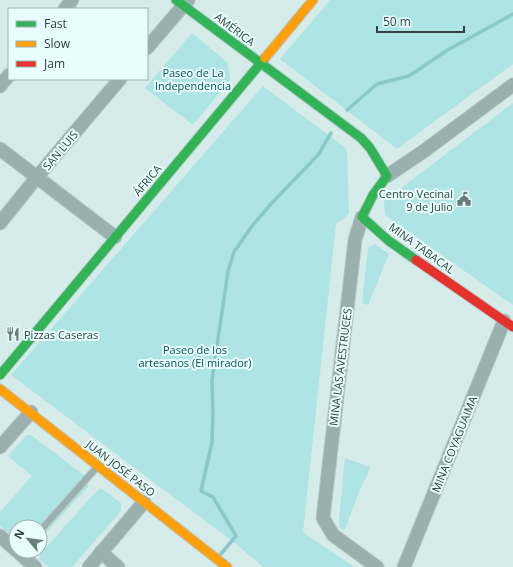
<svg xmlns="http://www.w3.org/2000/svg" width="513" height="567" font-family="'Open Sans',sans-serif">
	<rect width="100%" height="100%" fill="#d6eceb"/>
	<g fill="#aee4e3">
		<polygon points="330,0 513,0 513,64 397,149 280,59"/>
		<polygon points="192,33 228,63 230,80 193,125 145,88"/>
		<polygon points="263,86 347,149 349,214 336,224 303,532 354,567 263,567 236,544 11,375"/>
		<polygon points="513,103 513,305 385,215 384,201"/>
		<polygon points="375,244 389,254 368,305 362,303 368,248"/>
		<polygon points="27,435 31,435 89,479 88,487 40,539 40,527 16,527 16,539 0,526 0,512 32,476 8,456"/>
		<polygon points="345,458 370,467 365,480 364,480 344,531 340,527 339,520"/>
		<polygon points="101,488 121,503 121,511 72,567 49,567 39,559 41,553 95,493"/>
	</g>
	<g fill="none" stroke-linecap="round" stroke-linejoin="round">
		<g stroke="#89cac9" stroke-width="3.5">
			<polyline points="347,110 377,84 409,76 446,51 513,14"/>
			<polyline points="220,555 236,536 213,497 201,491 212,442 213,413 212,380 228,271 234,252 252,226 271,204 318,155 331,133"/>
		</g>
		<defs>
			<polyline id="lane" points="40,531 97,467"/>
			<g id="street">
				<polyline points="65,9 72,0"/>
				<polyline points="147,48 188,0"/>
				<polyline points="0,86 9,75"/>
				<polyline points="0,149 115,237"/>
				<polyline points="387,176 424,151 513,85"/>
				<polyline points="362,217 355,240 323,518 333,535 377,567"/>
				<polyline points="0,223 37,177 120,79"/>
				<polyline points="0,447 31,412"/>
				<polyline points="0,536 16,550"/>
				<polyline points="17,551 35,567"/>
				<polyline points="101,552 118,567"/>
				<polyline points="89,567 144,502"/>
				<polyline points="404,567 504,321"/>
			</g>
			<g id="fast">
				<polyline points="176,0 361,138 370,148 387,176 373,195 362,217 389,241 416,260"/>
				<polyline points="0,375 265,58"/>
			</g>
			<g id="slow">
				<polyline points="265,58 313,0"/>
				<polyline points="0,389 227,567"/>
			</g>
			<polyline id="jam" points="416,260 513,327"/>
		</defs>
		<use href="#lane" stroke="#b7c8c7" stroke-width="8"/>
		<use href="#street" stroke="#b7c8c7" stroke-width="15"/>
		<use href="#fast" stroke="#b7c8c7" stroke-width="11"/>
		<use href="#slow" stroke="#b7c8c7" stroke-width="11"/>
		<use href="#jam" stroke="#b7c8c7" stroke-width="11"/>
		<use href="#lane" stroke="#9ab0af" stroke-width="6"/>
		<use href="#street" stroke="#9ab0af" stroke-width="13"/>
		<use href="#fast" stroke="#30b455" stroke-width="9"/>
		<use href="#slow" stroke="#ff9f0a" stroke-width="9"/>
		<use href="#jam" stroke="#e5322d" stroke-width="9"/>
	</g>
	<defs>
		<symbol id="civic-bare" viewBox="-9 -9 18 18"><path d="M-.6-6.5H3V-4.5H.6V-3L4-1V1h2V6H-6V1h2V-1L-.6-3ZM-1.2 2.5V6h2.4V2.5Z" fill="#6b7c7c" stroke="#e7fefd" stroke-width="2.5" paint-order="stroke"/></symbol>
		<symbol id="restaurant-bare" viewBox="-9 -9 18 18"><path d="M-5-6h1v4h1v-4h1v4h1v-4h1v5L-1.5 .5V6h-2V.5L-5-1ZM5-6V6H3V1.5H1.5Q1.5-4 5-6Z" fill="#6b7c7c" stroke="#e7fefd" stroke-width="2.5" paint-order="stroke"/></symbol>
	</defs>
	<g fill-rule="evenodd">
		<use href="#civic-bare" x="454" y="189" width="20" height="20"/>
		<use href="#restaurant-bare" x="3" y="324" width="20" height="20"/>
	</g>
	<g text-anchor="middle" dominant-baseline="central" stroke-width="4" stroke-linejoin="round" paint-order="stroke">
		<g font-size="11" fill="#314040" stroke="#e7fefd">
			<text transform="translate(235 29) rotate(37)">AMÉRICA</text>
			<text transform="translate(60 150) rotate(-50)">SAN LUIS</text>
			<text transform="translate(147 180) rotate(-50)">ÁFRICA</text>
			<text transform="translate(422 248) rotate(36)">MINA TABACAL</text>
			<text transform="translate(340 367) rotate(-83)">MINA LAS AVESTRUCES</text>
			<text transform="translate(454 444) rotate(-68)">MINA COYAGUAIMA</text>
			<text transform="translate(121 468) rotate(38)">JUAN JOSÉ PASO</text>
		</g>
		<g font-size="11" fill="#055353" stroke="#e7fefd">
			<text x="193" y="72">Paseo de La<tspan x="193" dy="13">Independencia</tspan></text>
			<text x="195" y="349">Paseo de los<tspan x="195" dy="13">artesanos (El mirador)</tspan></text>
		</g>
		<g font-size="11" fill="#314040" stroke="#e7fefd" text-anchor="end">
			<text x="453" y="193">Centro Vecinal<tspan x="453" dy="13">9 de Julio</tspan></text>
			<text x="24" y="334" text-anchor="start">Pizzas Caseras</text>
		</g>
	</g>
	<rect x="8" y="8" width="140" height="72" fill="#e7fefd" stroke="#9eb2b1"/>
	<rect x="16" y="21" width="20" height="6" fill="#30b455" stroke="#9eb2b1"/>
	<text x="44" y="28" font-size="12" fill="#314040">Fast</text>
	<rect x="16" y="41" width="20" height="6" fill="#ff9f0a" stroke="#9eb2b1"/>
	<text x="44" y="48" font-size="12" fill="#314040">Slow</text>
	<rect x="16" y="61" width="20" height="6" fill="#e5322d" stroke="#9eb2b1"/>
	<text x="44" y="68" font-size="12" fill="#314040">Jam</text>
	<g transform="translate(28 539) rotate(299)"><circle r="19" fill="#e7fefd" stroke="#9eb2b1"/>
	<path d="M0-3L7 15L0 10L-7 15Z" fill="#6b7c7c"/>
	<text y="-6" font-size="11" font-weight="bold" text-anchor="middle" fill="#314040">N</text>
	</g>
	<path d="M377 26v6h87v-6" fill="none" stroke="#314040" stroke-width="2"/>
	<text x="383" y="26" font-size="12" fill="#314040" stroke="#e7fefd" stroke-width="3" paint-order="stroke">50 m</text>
</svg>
